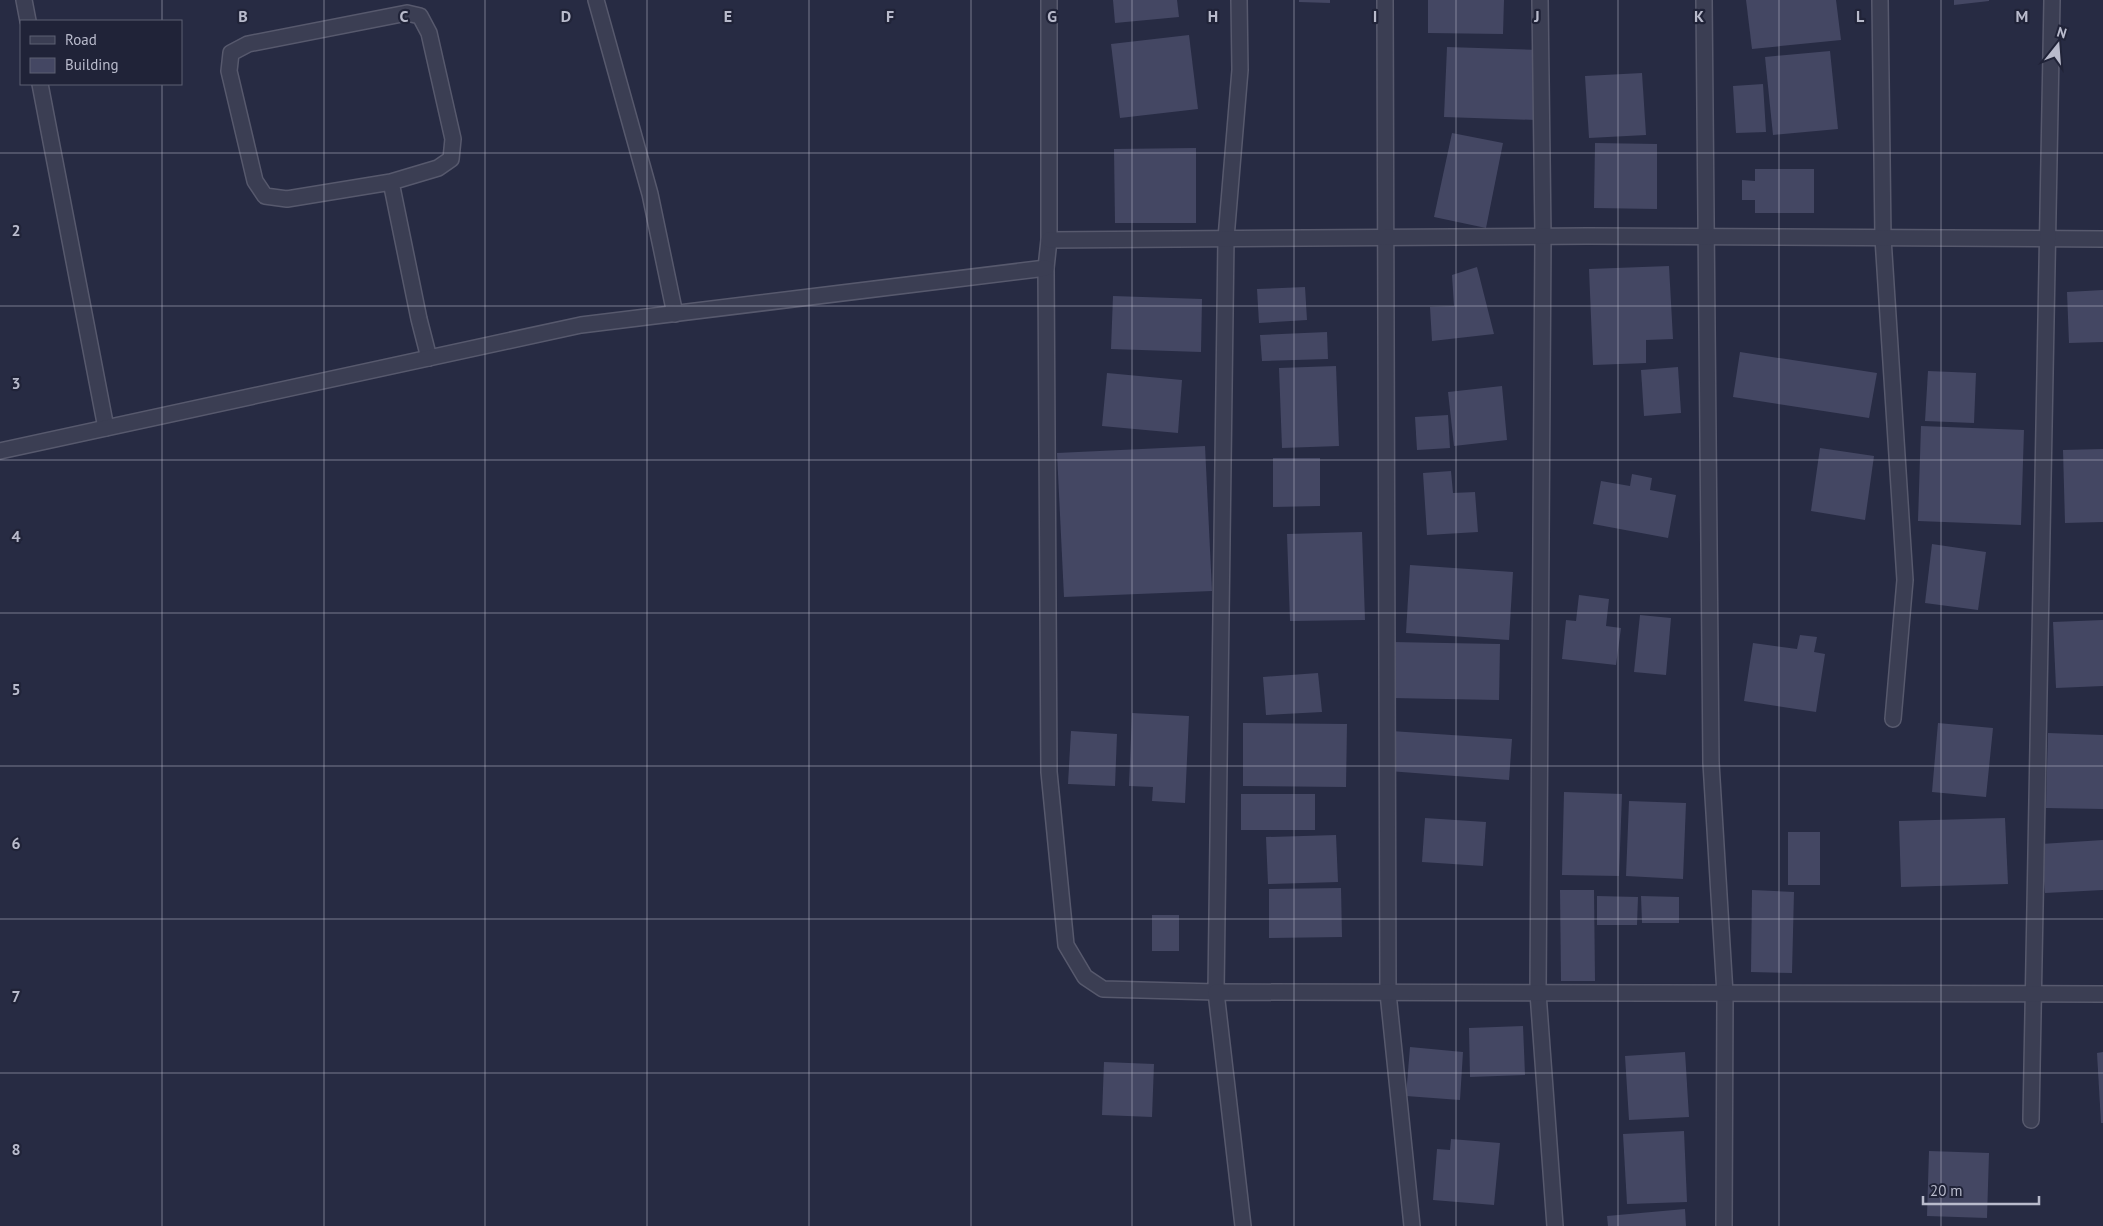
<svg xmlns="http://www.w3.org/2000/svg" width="2103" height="1226" font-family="'PT Sans',sans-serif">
	<rect width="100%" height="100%" fill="#272b43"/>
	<g fill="#444763">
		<polygon points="1113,0 1177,0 1179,17 1115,23"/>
		<polygon points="1299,0 1330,0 1330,3 1299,2"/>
		<polygon points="1428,0 1504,0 1503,34 1428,33"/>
		<polygon points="1746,0 1836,0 1841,40 1752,49"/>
		<polygon points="1954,0 1989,0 1989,1 1954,5"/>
		<polygon points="1189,35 1198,109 1120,118 1111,44"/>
		<polygon points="1447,47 1539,50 1537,120 1444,117"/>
		<polygon points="1830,51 1838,129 1773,135 1765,57"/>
		<polygon points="1642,73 1646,135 1589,138 1585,76"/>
		<polygon points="1763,84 1766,132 1736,133 1733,86"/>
		<polygon points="1452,133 1503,143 1486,228 1434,217"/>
		<polygon points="1595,143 1657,144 1657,209 1594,208"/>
		<polygon points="1196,148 1196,223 1115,223 1114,149"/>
		<polygon points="1755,169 1814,169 1814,213 1755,213 1755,200 1742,200 1742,180 1755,181"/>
		<polygon points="1669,266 1673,339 1646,340 1646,363 1593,365 1589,269"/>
		<polygon points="1477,267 1494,334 1432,341 1430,307 1454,306 1452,275"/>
		<polygon points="1305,287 1307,320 1259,323 1257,289"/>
		<polygon points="2103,290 2103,342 2069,343 2067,292"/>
		<polygon points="1113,296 1202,299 1201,352 1111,349"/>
		<polygon points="1327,332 1328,359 1262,361 1260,335"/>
		<polygon points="1740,352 1877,373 1869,418 1733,397"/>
		<polygon points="1336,366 1339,446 1282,448 1279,368"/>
		<polygon points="1678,367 1681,413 1644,416 1641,370"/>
		<polygon points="1928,371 1976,373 1974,423 1925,421"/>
		<polygon points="1107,373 1182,380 1178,433 1102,426"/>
		<polygon points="1502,386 1507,440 1454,446 1448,392"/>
		<polygon points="1448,415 1450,448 1417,450 1415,417"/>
		<polygon points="1921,426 2024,430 2021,525 1918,521"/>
		<polygon points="1205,446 1212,591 1064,597 1057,453"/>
		<polygon points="1820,448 1874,456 1865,520 1811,511"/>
		<polygon points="2103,449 2103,522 2065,523 2063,450"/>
		<polygon points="1273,458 1320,458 1320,506 1273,507"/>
		<polygon points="1451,471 1453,493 1475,492 1478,532 1427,535 1423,473"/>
		<polygon points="1632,474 1652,478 1650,490 1676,495 1668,538 1593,524 1601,481 1630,486"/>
		<polygon points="1362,532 1365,620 1290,621 1287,534"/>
		<polygon points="1932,544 1986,552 1978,610 1925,603"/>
		<polygon points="1410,565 1513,572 1509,640 1406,633"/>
		<polygon points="1579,595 1609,599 1606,626 1621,628 1616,665 1562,659 1566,620 1576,621"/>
		<polygon points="1640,615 1671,618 1666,675 1634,672"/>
		<polygon points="2103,620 2103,686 2056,688 2053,622"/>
		<polygon points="1800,635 1817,637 1814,652 1825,654 1816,712 1744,701 1753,643 1797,649"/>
		<polygon points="1392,642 1500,644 1499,700 1392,698"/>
		<polygon points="1318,673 1322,712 1266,715 1263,677"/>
		<polygon points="1132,713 1189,716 1185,803 1152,801 1153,787 1129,786"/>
		<polygon points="1243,723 1347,724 1346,787 1243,786"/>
		<polygon points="1938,723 1993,728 1986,797 1932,792"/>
		<polygon points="1071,731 1117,734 1115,786 1068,784"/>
		<polygon points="1391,731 1512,739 1509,780 1388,771"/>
		<polygon points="2048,733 2103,735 2103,809 2046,808"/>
		<polygon points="1564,792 1622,794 1619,876 1562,875"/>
		<rect x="1241" y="794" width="74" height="36"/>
		<polygon points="1629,801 1686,803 1683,879 1626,876"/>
		<polygon points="1425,818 1486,822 1483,866 1422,862"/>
		<polygon points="2005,818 2008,884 1901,887 1899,821"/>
		<rect x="1788" y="832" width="32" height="53"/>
		<polygon points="1336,835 1338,882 1268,884 1266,837"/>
		<polygon points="2103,840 2103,890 2045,893 2041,844"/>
		<polygon points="1341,888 1342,937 1269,938 1269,889"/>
		<polygon points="1560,890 1594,890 1595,981 1561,981"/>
		<polygon points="1752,890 1794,892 1792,973 1751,972"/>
		<polygon points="1597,896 1638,897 1637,925 1597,925"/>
		<polygon points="1641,896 1679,897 1679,923 1642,923"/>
		<rect x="1152" y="915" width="27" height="36"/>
		<polygon points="1523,1026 1525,1075 1470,1077 1469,1028"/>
		<polygon points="1410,1047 1463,1052 1460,1100 1406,1096"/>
		<polygon points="1685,1052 1689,1117 1629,1120 1625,1056"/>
		<polygon points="2103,1052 2103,1123 2101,1123 2097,1053"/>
		<polygon points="1104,1062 1154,1064 1152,1117 1102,1115"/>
		<polygon points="1684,1131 1687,1202 1627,1204 1623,1134"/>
		<polygon points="1451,1139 1500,1143 1494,1205 1433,1200 1437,1149 1450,1150"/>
		<polygon points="1929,1151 1989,1153 1987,1218 1927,1216"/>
		<polygon points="1685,1209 1686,1226 1608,1226 1607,1216"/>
	</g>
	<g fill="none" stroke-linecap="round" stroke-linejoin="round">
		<defs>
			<g id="minor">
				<polyline points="24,0 28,21"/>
				<polyline points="596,0 650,194 675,314"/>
				<polyline points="1049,0 1049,240 1046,268 1049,772 1066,945 1085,977 1103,989 1216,992 1226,238 1240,70 1239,0"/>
				<polyline points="1385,0 1388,993 1412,1226"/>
				<polyline points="1540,0 1543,236 1538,993 1555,1226"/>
				<polyline points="1704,0 1711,763 1725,994 1724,1226"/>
				<polyline points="1880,0 1883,238 1905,580 1893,719"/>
				<polyline points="40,84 106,428"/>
				<polyline points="391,182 438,168 451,159 453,139 429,33 420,16 407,13 248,44 231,53 229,71 255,181 265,196 287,199 391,182 419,319 429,358"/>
				<polyline points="1049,240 1588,236 2103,239"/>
				<polyline points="0,451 581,325 1046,268"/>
				<polyline points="2031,1120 2052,0"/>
				<polyline points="1243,1226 1216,992 2103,994"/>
			</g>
		</defs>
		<use href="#minor" stroke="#57596d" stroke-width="18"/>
		<use href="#minor" stroke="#3b3e53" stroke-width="15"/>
	</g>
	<path fill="none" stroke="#b9bbcc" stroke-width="1" stroke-opacity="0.55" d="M162,0V21M324,0V1226M485,0V1226M647,0V1226M809,0V1226M971,0V1226M1132,0V1226M1294,0V1226M1456,0V1226M1618,0V1226M1779,0V1226M1941,0V1226M162,84V1226M0,153H2103M0,306H2103M0,460H2103M0,613H2103M0,766H2103M0,919H2103M0,1073H2103"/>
	<g font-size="16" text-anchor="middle" font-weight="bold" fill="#b9bbcc" stroke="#202338" stroke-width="4.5" stroke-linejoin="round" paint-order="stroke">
		<text x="243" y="22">B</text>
		<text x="404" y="22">C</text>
		<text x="566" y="22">D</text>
		<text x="728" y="22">E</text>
		<text x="890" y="22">F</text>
		<text x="1052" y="22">G</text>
		<text x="1213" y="22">H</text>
		<text x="1375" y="22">I</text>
		<text x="1537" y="22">J</text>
		<text x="1699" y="22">K</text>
		<text x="1860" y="22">L</text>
		<text x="2022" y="22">M</text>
		<text x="16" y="236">2</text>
		<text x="16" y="389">3</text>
		<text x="16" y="542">4</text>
		<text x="16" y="695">5</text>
		<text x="16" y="849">6</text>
		<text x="16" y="1002">7</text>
		<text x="16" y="1155">8</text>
	</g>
	<rect x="20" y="20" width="162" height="65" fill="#202338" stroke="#5d6073"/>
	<rect x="30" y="36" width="25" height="8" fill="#3b3e53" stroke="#5d6073"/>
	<text x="65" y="45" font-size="15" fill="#b9bbcc">Road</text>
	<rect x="30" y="58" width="25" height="15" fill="#444763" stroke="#5d6073"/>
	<text x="65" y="70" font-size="15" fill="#b9bbcc">Building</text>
	<g transform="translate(2058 45) rotate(17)" stroke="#202338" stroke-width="4" paint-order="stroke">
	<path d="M0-4L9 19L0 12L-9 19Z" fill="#b9bbcc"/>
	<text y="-8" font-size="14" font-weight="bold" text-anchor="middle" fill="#b9bbcc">N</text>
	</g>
	<path d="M1923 1196v8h116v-8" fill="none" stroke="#b9bbcc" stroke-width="2.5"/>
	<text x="1930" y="1196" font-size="15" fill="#b9bbcc" stroke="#202338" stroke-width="4" paint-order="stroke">20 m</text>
</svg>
